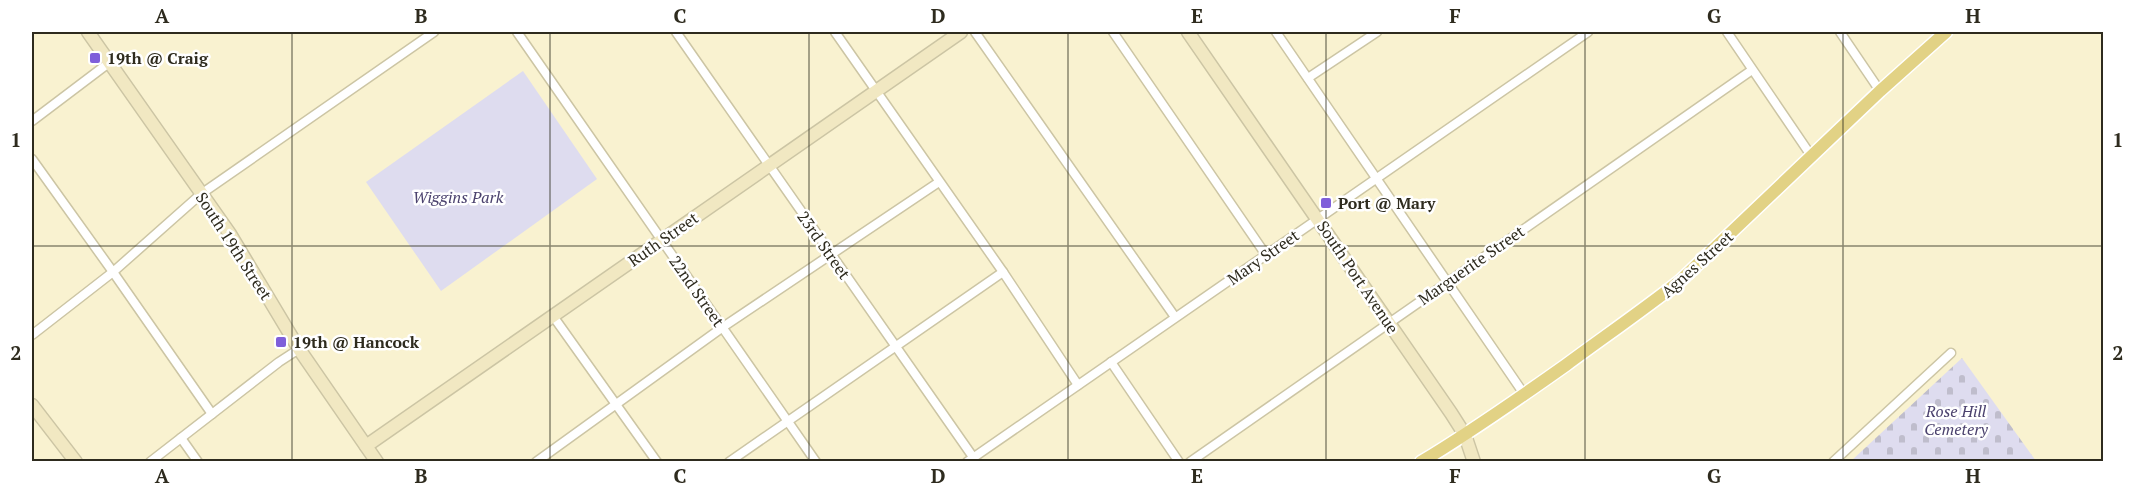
<svg xmlns="http://www.w3.org/2000/svg" width="2135" height="493" font-family="'PT Serif',serif">
	<defs>
		<pattern id="cemetery-stones" width="16" height="16" patternUnits="userSpaceOnUse" patternTransform="scale(1.5)"><rect width="16" height="16" fill="#dedcef"/><path d="M2 7V4a2 2 0 0 1 4 0v3zM10 15v-3a2 2 0 0 1 4 0v3z" fill="#bfbdcc"/></pattern>
	</defs>
	<rect width="100%" height="100%" fill="#f9f2d0"/>
	<polygon fill="#dedcef" points="523,71 597,179 441,291 366,182"/>
	<polygon fill="url(#cemetery-stones)" points="1962,358 2036,461 1851,461"/>
	<g fill="none" stroke-linecap="round" stroke-linejoin="round">
		<defs>
			<g id="street">
				<polyline points="517,32 816,462"/>
				<polyline points="676,32 973,457"/>
				<polyline points="835,32 1003,272 1078,385"/>
				<polyline points="975,32 1175,317"/>
				<polyline points="1113,32 1266,255"/>
				<polyline points="1276,32 1524,394"/>
				<polyline points="1727,32 1812,157"/>
				<polyline points="1840,32 1880,91"/>
				<polyline points="1308,78 1377,32"/>
				<polyline points="32,121 110,62"/>
				<polyline points="32,159 113,272 212,414"/>
				<polyline points="553,316 657,462"/>
				<polyline points="32,335 113,272 201,194 434,32"/>
				<polyline points="1111,362 1179,462"/>
				<polyline points="181,438 198,462"/>
				<polyline points="150,462 279,362 299,349"/>
				<polyline points="536,462 723,327 939,182"/>
				<polyline points="729,462 1003,272"/>
				<polyline points="967,462 1588,32"/>
				<polyline points="1190,462 1752,70"/>
				<polyline points="1833,462 1951,353"/>
			</g>
			<g id="secondary">
				<polyline points="88,32 230,234 299,349 377,462"/>
				<polyline points="1188,32 1451,413 1465,435 1474,462"/>
				<polyline points="32,405 76,462"/>
				<polyline points="366,446 961,32"/>
			</g>
			<path id="primary" d="M1421,462C1471,432 1518,399 1566,365C1604,337 1643,310 1680,281L1880,91L1946,32"/>
		</defs>
		<use href="#street" stroke="#ccc5a4" stroke-width="11"/>
		<use href="#secondary" stroke="#ccc5a4" stroke-width="15"/>
		<use href="#primary" stroke="#fff" stroke-width="15"/>
		<use href="#street" stroke="#fff" stroke-width="8"/>
		<use href="#secondary" stroke="#f1e8c2" stroke-width="12"/>
		<use href="#primary" stroke="#e2d285" stroke-width="12"/>
	</g>
	<path fill="none" stroke="#2e2b1e" stroke-width="1.5" stroke-opacity="0.55" d="M292,32V462M550,32V462M809,32V462M1068,32V462M1326,32V462M1585,32V462M1843,32V462M32,246H2104"/>
	<g fill="#7f5fda" stroke="#fff" stroke-width="2">
		<rect x="89" y="52" width="12" height="12" rx="3"/>
		<rect x="1320" y="197" width="12" height="12" rx="3"/>
		<rect x="275" y="336" width="12" height="12" rx="3"/>
	</g>
	<g text-anchor="middle" dominant-baseline="central" stroke-width="5" stroke-linejoin="round" paint-order="stroke">
		<g font-size="16" font-weight="bold" fill="#2e2b1e" stroke="#fff" text-anchor="start">
			<text x="107" y="58">19th @ Craig</text>
			<text x="1338" y="203">Port @ Mary</text>
			<text x="293" y="342">19th @ Hancock</text>
		</g>
		<g font-size="16" font-style="italic" fill="#4b426e" stroke="#fff">
			<text x="458" y="197">Wiggins Park</text>
			<text x="1956" y="411">Rose Hill<tspan x="1956" dy="18">Cemetery</tspan></text>
		</g>
		<g font-size="16" fill="#2e2b1e" stroke="#fff">
			<text transform="translate(663 239) rotate(-35)">Ruth Street</text>
			<text transform="translate(824 245) rotate(55)">23rd Street</text>
			<text transform="translate(234 246) rotate(57)">South 19th Street</text>
			<text transform="translate(1263 257) rotate(-35)">Mary Street</text>
			<text transform="translate(1697 264) rotate(-42)">Agnes Street</text>
			<text transform="translate(1471 265) rotate(-35)">Marguerite Street</text>
			<text transform="translate(1358 277) rotate(56)">South Port Avenue</text>
			<text transform="translate(697 291) rotate(55)">22nd Street</text>
		</g>
	</g>
	<rect width="2135" height="493" fill="none" stroke="#ffffff" stroke-width="66"/>
	<rect x="33" y="33" width="2069" height="427" fill="none" stroke="#2e2b1e" stroke-width="2"/>
	<g font-size="20" text-anchor="middle" font-weight="bold" fill="#2e2b1e">
		<text x="162" y="23">A</text>
		<text x="421" y="23">B</text>
		<text x="680" y="23">C</text>
		<text x="938" y="23">D</text>
		<text x="1197" y="23">E</text>
		<text x="1455" y="23">F</text>
		<text x="1714" y="23">G</text>
		<text x="1973" y="23">H</text>
		<text x="16" y="147">1</text>
		<text x="2118" y="147">1</text>
		<text x="16" y="360">2</text>
		<text x="2118" y="360">2</text>
		<text x="162" y="483">A</text>
		<text x="421" y="483">B</text>
		<text x="680" y="483">C</text>
		<text x="938" y="483">D</text>
		<text x="1197" y="483">E</text>
		<text x="1455" y="483">F</text>
		<text x="1714" y="483">G</text>
		<text x="1973" y="483">H</text>
	</g>
</svg>
